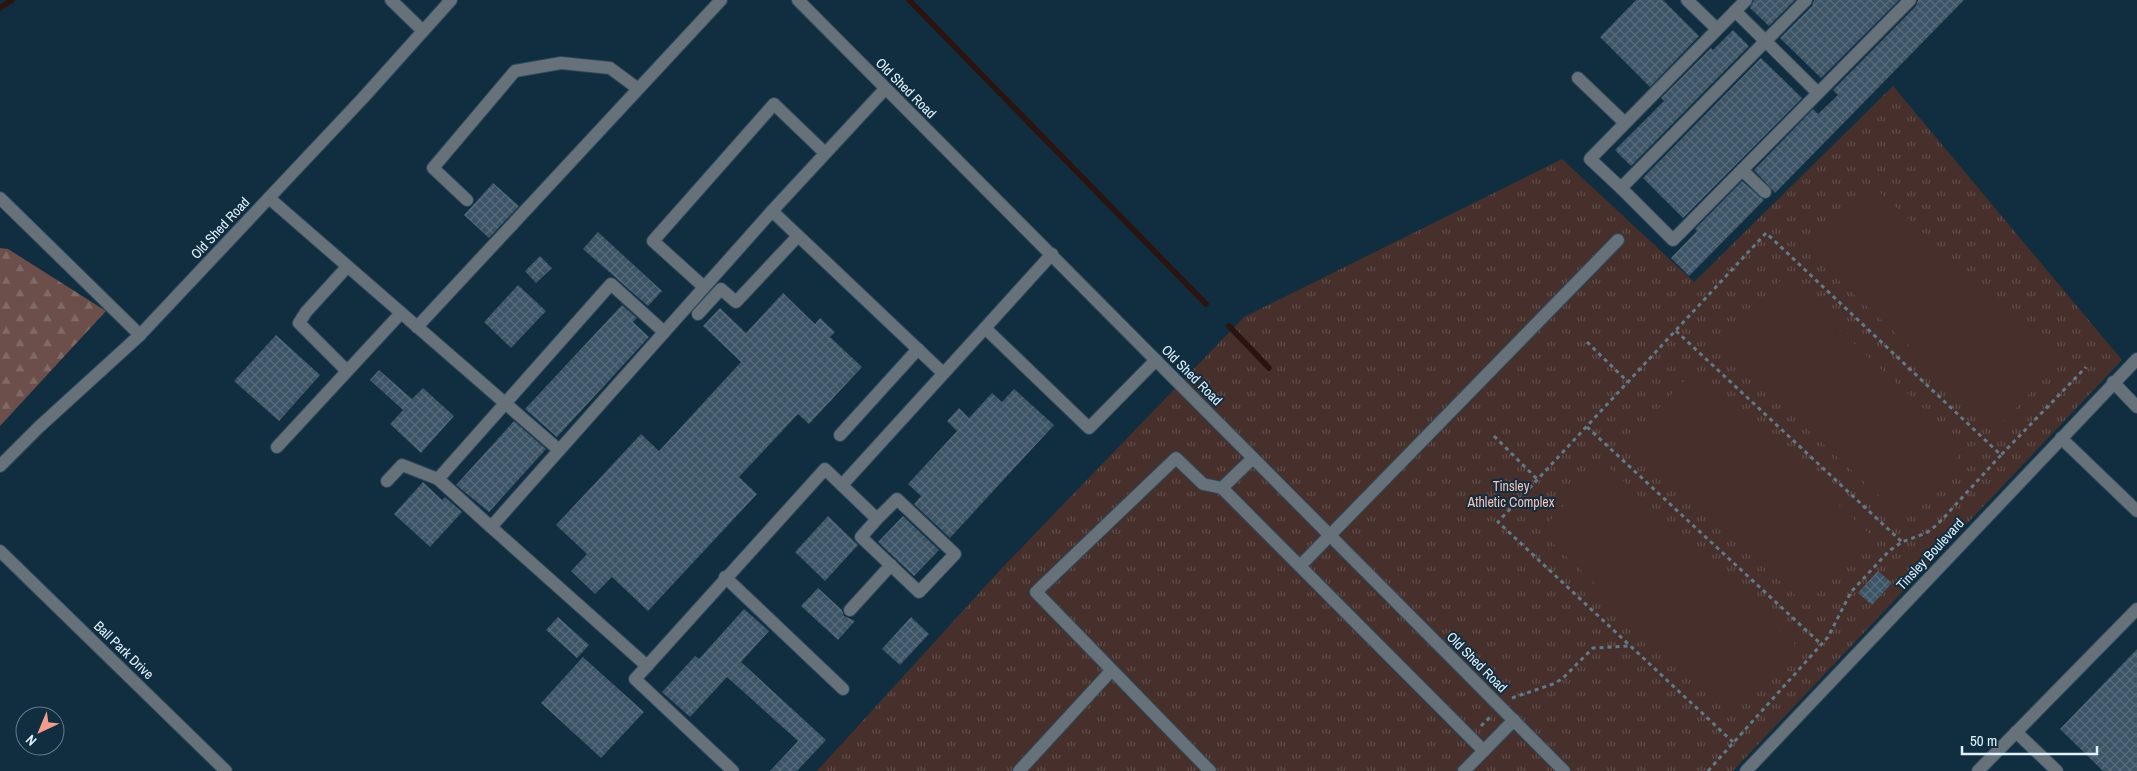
<svg xmlns="http://www.w3.org/2000/svg" width="2137" height="771" font-family="'Archivo Narrow',sans-serif">
	<defs>
		<pattern id="forest-firs" width="22" height="20" patternUnits="userSpaceOnUse" patternTransform="scale(1.25)"><rect width="22" height="20" fill="#6c4f4a"/><path d="M5 1l3.5 6h-7zM16 11l3.5 6h-7z" fill="#816965"/></pattern>
		<pattern id="park-tufts" width="24" height="20" patternUnits="userSpaceOnUse" patternTransform="scale(1.25)"><rect width="24" height="20" fill="#472f2b"/><path d="M3 7l-1-3M5 7V3M7 7l1-3M15 17l-1-3M17 17v-4M19 17l1-3" fill="none" stroke="#614e4b"/></pattern>
		<pattern id="building-cross-hatch" width="8" height="8" patternUnits="userSpaceOnUse" patternTransform="scale(1.25)"><rect width="8" height="8" fill="#3c5465"/><path d="M0 0l8 8M0 8l8-8" fill="none" stroke="#586d7c"/></pattern>
	</defs>
	<rect width="100%" height="100%" fill="#102e40"/>
	<polygon fill="url(#forest-firs)" points="0,248 8,249 106,311 0,426"/>
	<polygon fill="url(#park-tufts)" points="1893,86 2122,360 1733,771 817,771 1000,570 1244,317 1562,159 1694,282"/>
	<g fill="#472f2b">
		<polygon points="1872,185 2060,361 1997,428 1809,252"/>
		<polygon points="1783,278 1966,448 1902,517 1719,347"/>
		<polygon points="1693,371 1871,535 1806,605 1629,441"/>
		<polygon points="1604,463 1795,645 1731,713 1540,531"/>
	</g>
	<g fill="none" stroke-linecap="round" stroke-linejoin="round">
		<g stroke="#2b130f" stroke-width="5.5">
			<polyline points="909,0 1206,304"/>
			<polyline points="0,8 12,0"/>
			<polyline points="1229,326 1269,368"/>
		</g>
	</g>
	<g fill="url(#building-cross-hatch)">
		<polygon points="1636,0 1663,0 1699,36 1650,87 1600,37"/>
		<polygon points="1754,0 1795,0 1769,26 1750,8"/>
		<polygon points="1814,0 1899,0 1821,78 1780,38 1812,6"/>
		<polygon points="1918,0 1964,0 1775,193 1754,170 1813,109 1818,114 1838,95 1833,90 1916,6"/>
		<polygon points="1733,30 1749,46 1631,166 1615,150 1664,101 1661,98 1711,48 1713,50"/>
		<polygon points="1761,58 1802,98 1683,218 1643,178"/>
		<polygon points="1742,181 1764,200 1689,276 1671,258 1697,231 1695,229"/>
		<polygon points="493,183 519,206 489,238 464,215"/>
		<polygon points="598,232 662,291 648,306 583,249"/>
		<polygon points="540,256 552,268 536,283 525,271"/>
		<polygon points="518,285 546,311 511,348 484,322"/>
		<polygon points="783,293 815,324 820,318 835,332 830,337 862,367 809,424 798,414 739,477 757,494 648,611 612,577 595,594 571,571 587,554 556,525 641,434 659,451 741,362 703,326 720,308 746,333"/>
		<polygon points="622,305 637,318 633,322 649,337 557,437 525,409"/>
		<polygon points="276,335 320,375 279,421 234,381"/>
		<polygon points="379,370 412,399 423,388 454,416 421,453 390,424 403,410 370,380"/>
		<polygon points="1014,389 1054,425 950,538 914,504 921,496 908,484 957,431 947,421 959,408 969,418 992,393 1002,402"/>
		<polygon points="514,421 546,449 489,512 456,485"/>
		<polygon points="423,482 442,500 445,497 462,512 430,547 394,514"/>
		<polygon points="828,516 858,545 825,581 795,552"/>
		<polygon points="903,516 939,550 914,576 878,542"/>
		<polygon points="1878,571 1892,583 1872,605 1858,593"/>
		<polygon points="818,588 842,610 844,616 855,621 838,640 801,606"/>
		<polygon points="744,609 769,631 741,662 826,740 797,771 770,771 798,741 727,677 690,717 662,692 695,656 699,659"/>
		<polygon points="558,617 589,645 577,658 546,630"/>
		<polygon points="911,617 929,634 900,665 882,649"/>
		<polygon points="2137,649 2137,771 2103,771 2060,729"/>
		<polygon points="583,657 644,712 601,758 541,703"/>
	</g>
	<g fill="none" stroke-linecap="round" stroke-linejoin="round">
		<defs>
			<g id="minor">
				<polyline points="391,0 423,31"/>
				<polyline points="798,0 1564,771"/>
				<polyline points="1687,0 1717,29"/>
				<polyline points="1806,0 1621,188 1673,240 1910,0"/>
				<polyline points="1735,11 1818,93"/>
				<polyline points="1578,78 1625,123"/>
				<polyline points="1742,170 1765,192"/>
				<polyline points="1621,188 1590,159 1746,0"/>
				<polyline points="0,198 140,335"/>
				<polyline points="269,198 559,450"/>
				<polyline points="467,200 433,168 515,71 561,63 610,68 637,88"/>
				<polyline points="772,211 943,373"/>
				<polyline points="1052,254 985,328 1089,428 1156,360"/>
				<polyline points="704,287 653,241 774,104 825,153"/>
				<polyline points="698,314 721,289 736,302 798,236"/>
				<polyline points="417,327 721,0"/>
				<polyline points="346,370 299,323 306,312 347,267"/>
				<polyline points="2113,382 2137,407"/>
				<polyline points="840,435 918,349"/>
				<polyline points="2061,438 2137,511"/>
				<polyline points="277,447 401,313"/>
				<polyline points="0,466 39,427 140,335 363,98 451,0"/>
				<polyline points="387,481 402,465 438,479"/>
				<polyline points="842,485 985,328"/>
				<polyline points="1222,488 1253,458"/>
				<polyline points="877,519 897,499 955,554 919,592 861,537 877,519 825,469 647,666 491,527 772,211 885,89"/>
				<polyline points="491,527 438,479 611,284 664,332"/>
				<polyline points="0,551 226,771"/>
				<polyline points="1300,566 1618,240"/>
				<polyline points="725,577 843,689"/>
				<polyline points="850,610 891,565"/>
				<polyline points="647,666 635,679 733,771"/>
				<polyline points="2016,732 2057,771"/>
				<polyline points="1019,771 1111,671"/>
				<polyline points="1210,771 1036,592 1176,458 1203,484 1222,488 1484,751"/>
				<polyline points="1464,771 1514,720"/>
				<polyline points="1746,771 2137,359"/>
				<polyline points="1978,771 2137,609"/>
			</g>
		</defs>
		<use href="#minor" stroke="#2d495b" stroke-width="14"/>
		<g stroke="#617a8a" stroke-width="3" stroke-dasharray="4 4" stroke-linecap="butt">
			<polyline points="1676,331 1902,542"/>
			<polyline points="1587,342 1628,382"/>
			<polyline points="1587,427 1822,645"/>
			<polyline points="1494,436 1537,479"/>
			<polyline points="1512,698 1553,684 1562,679 1593,648 1629,646"/>
			<polyline points="1481,726 1490,717"/>
			<polyline points="1733,742 1498,522 1766,233 2001,455 2086,367"/>
			<polyline points="1708,771 1828,637 1851,592 1889,551 1902,542 1926,533 1937,525 2001,455"/>
		</g>
		<use href="#minor" stroke="#667179" stroke-width="12"/>
	</g>
	<g text-anchor="middle" dominant-baseline="central" stroke-width="4" stroke-linejoin="round" paint-order="stroke">
		<g font-size="14" fill="#e1f2fe" stroke="#102e40">
			<text transform="translate(906 88) rotate(45)">Old Shed Road</text>
			<text transform="translate(220 228) rotate(-47)">Old Shed Road</text>
			<text transform="translate(1192 375) rotate(45)">Old Shed Road</text>
			<text transform="translate(1930 554) rotate(-47)">Tinsley Boulevard</text>
			<text transform="translate(124 650) rotate(44)">Ball Park Drive</text>
			<text transform="translate(1477 662) rotate(45)">Old Shed Road</text>
		</g>
		<g font-size="14" fill="#fcc1b5" stroke="#102e40">
			<text x="1511" y="486">Tinsley<tspan x="1511" dy="16">Athletic Complex</tspan></text>
		</g>
	</g>
	<g transform="translate(40 731) rotate(224)"><circle r="24" fill="#102e40" stroke="#647c8c"/>
	<path d="M0-4L9 19L0 12L-9 19Z" fill="#f49d8c"/>
	<text y="-8" font-size="14" font-weight="bold" text-anchor="middle" fill="#e1f2fe">N</text>
	</g>
	<path d="M1962 746v8h135v-8" fill="none" stroke="#e1f2fe" stroke-width="2.5"/>
	<text x="1970" y="746" font-size="15" fill="#e1f2fe" stroke="#102e40" stroke-width="4" paint-order="stroke">50 m</text>
</svg>
